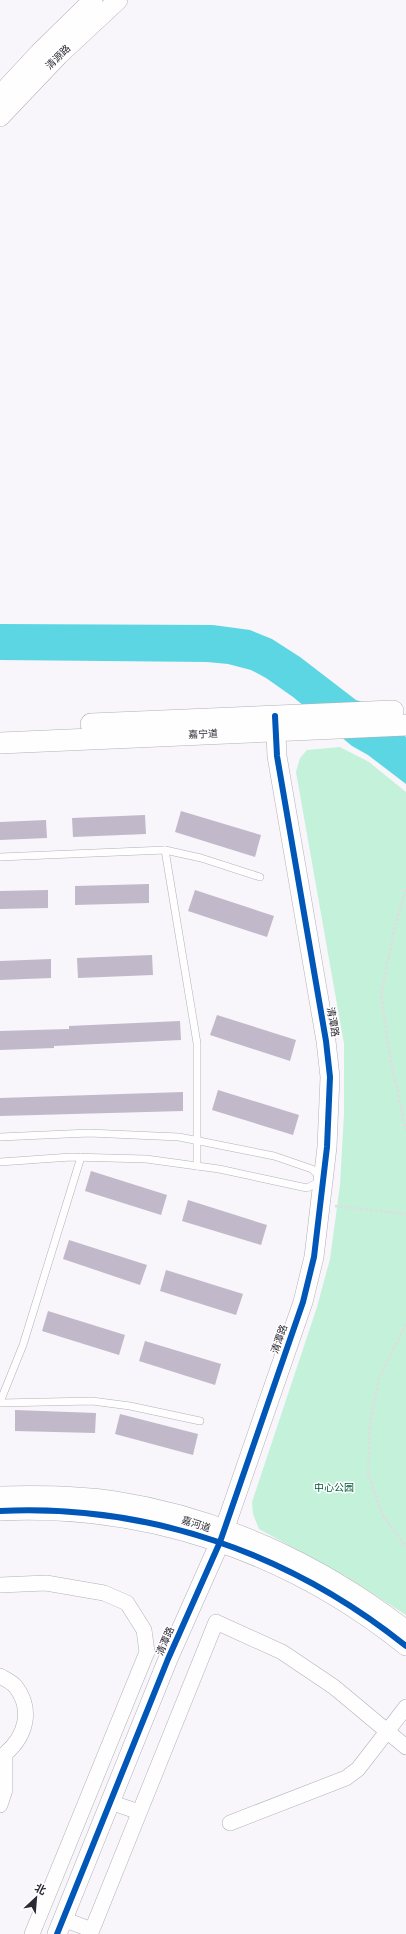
<svg xmlns="http://www.w3.org/2000/svg" width="406" height="1934" font-family="'DM Sans','Noto Sans SC',sans-serif">
	<rect width="100%" height="100%" fill="#f8f5fb"/>
	<polygon fill="#c4f1da" points="340,747 369,762 406,792 406,1615 347,1577 259,1529 253,1514 252,1502 317,1307 330,1259 340,1185 344,1114 344,1044 296,772 300,758 307,750"/>
	<polygon fill="#5dd6e4" points="0,624 213,625 250,630 272,639 300,657 356,700 366,703 406,737 406,784 368,755 352,746 293,697 266,678 251,670 228,664 207,662 0,660"/>
	<g fill="#c1b8ca">
		<polygon points="181,811 261,835 255,857 175,832"/>
		<polygon points="145,815 146,834 73,837 72,818"/>
		<polygon points="46,820 47,838 0,840 0,822"/>
		<polygon points="149,884 149,903 75,905 75,886"/>
		<polygon points="48,890 48,908 0,909 0,891"/>
		<polygon points="195,890 274,916 267,937 188,911"/>
		<polygon points="152,955 153,975 78,978 77,958"/>
		<polygon points="51,959 51,978 0,980 0,961"/>
		<polygon points="217,1015 296,1040 290,1061 210,1035"/>
		<polygon points="180,1021 181,1040 54,1046 54,1048 0,1050 0,1031 69,1029 69,1026"/>
		<polygon points="218,1090 299,1115 293,1135 212,1110"/>
		<polygon points="183,1092 183,1111 0,1116 0,1098"/>
		<polygon points="91,1171 167,1195 161,1215 85,1191"/>
		<polygon points="188,1200 267,1225 261,1245 182,1221"/>
		<polygon points="69,1240 147,1265 140,1285 63,1259"/>
		<polygon points="166,1270 243,1294 236,1315 160,1291"/>
		<polygon points="48,1311 125,1335 119,1355 42,1331"/>
		<polygon points="145,1341 221,1364 215,1385 139,1361"/>
		<polygon points="15,1410 96,1413 95,1433 15,1431"/>
		<polygon points="120,1414 198,1434 193,1455 115,1434"/>
	</g>
	<g fill="none" stroke-linecap="round" stroke-linejoin="round">
		<defs>
			<g id="service">
				<polyline points="165,850 197,1043 197,1166"/>
				<polyline points="0,857 165,850 201,858 260,877"/>
				<polyline points="0,1137 89,1133 179,1137 274,1156 312,1169 323,1180 307,1188 219,1169 146,1159 71,1157 0,1162"/>
				<polyline points="0,1402 23,1345 81,1157"/>
				<polyline points="0,1403 92,1401 130,1406 200,1421"/>
			</g>
			<g id="minor">
				<polyline points="0,1585 46,1583 104,1593 127,1603 144,1630 147,1652 32,1934"/>
				<path d="M0,1676C5,1679 12,1682 16,1687C33,1710 26,1736 5,1754V1790L0,1805"/>
				<polyline points="110,1802 139,1812"/>
				<polyline points="230,1823 346,1778 358,1769 406,1707"/>
				<polyline points="63,1919 92,1930 216,1622 282,1652 334,1687 406,1747"/>
			</g>
			<g id="tertiary">
				<polyline points="0,95 39,53 93,0"/>
				<polyline points="0,117 59,55 118,0"/>
				<path d="M0,1496C38,1495 77,1495 115,1501C219,1517 318,1563 402,1627"/>
				<path d="M0,1511C149,1504 290,1553 406,1646"/>
				<polyline points="57,1934 168,1659 220,1542 303,1302 314,1257 327,1147 330,1077 326,1041 277,756 275,716"/>
			</g>
			<g id="secondary">
				<polyline points="91,724 393,711"/>
				<polyline points="0,743 406,725"/>
			</g>
		</defs>
		<use href="#service" stroke="#b4b0b8" stroke-width="8"/>
		<use href="#minor" stroke="#b4b0b8" stroke-width="16"/>
		<use href="#tertiary" stroke="#b4b0b8" stroke-width="20"/>
		<use href="#secondary" stroke="#b4b0b8" stroke-width="22"/>
		<g stroke="#dedde0" stroke-width="2.5" stroke-dasharray="3 2" stroke-linecap="butt">
			<polyline points="406,889 395,926 381,995 390,1058 406,1130"/>
			<polyline points="335,1206 406,1214"/>
			<polyline points="406,1324 379,1378 370,1424 368,1475 382,1514 406,1547"/>
		</g>
		<use href="#service" stroke="#fefefe" stroke-width="7"/>
		<use href="#minor" stroke="#fefefe" stroke-width="15"/>
		<use href="#tertiary" stroke="#fefefe" stroke-width="19"/>
		<use href="#secondary" stroke="#fefefe" stroke-width="21"/>
		<defs>
			<g id="cycleway">
				<path d="M0,1511C149,1504 290,1553 406,1646"/>
				<polyline points="57,1934 168,1659 220,1542 303,1302 314,1257 327,1147 330,1077 326,1041 277,756 275,716"/>
			</g>
		</defs>
		<use href="#cycleway" stroke="#fff" stroke-width="8"/>
		<use href="#cycleway" stroke="#0057b8" stroke-width="6"/>
	</g>
	<g text-anchor="middle" dominant-baseline="central" stroke-width="3" stroke-linejoin="round" paint-order="stroke">
		<g font-size="10" fill="#2d2933" stroke="#fff">
			<text transform="translate(58 57) rotate(-45)">清源路</text>
			<text transform="translate(203 734) rotate(-2)">嘉宁道</text>
			<text transform="translate(333 1022) rotate(80)">清潭路</text>
			<text transform="translate(279 1339) rotate(-71)">清潭路</text>
			<text transform="translate(196 1524) rotate(18)">嘉河道</text>
			<text transform="translate(165 1641) rotate(-67)">清潭路</text>
		</g>
		<g font-size="10" fill="#005937" stroke="#fff">
			<text x="334" y="1487">中心公园</text>
		</g>
	</g>
	<g transform="translate(36 1898) rotate(26)" stroke="#ffffff" stroke-width="3" paint-order="stroke">
	<path d="M0-3L7 15L0 10L-7 15Z" fill="#2d2933"/>
	<text y="-6" font-size="11" font-weight="bold" text-anchor="middle" fill="#2d2933">北</text>
	</g>
</svg>
